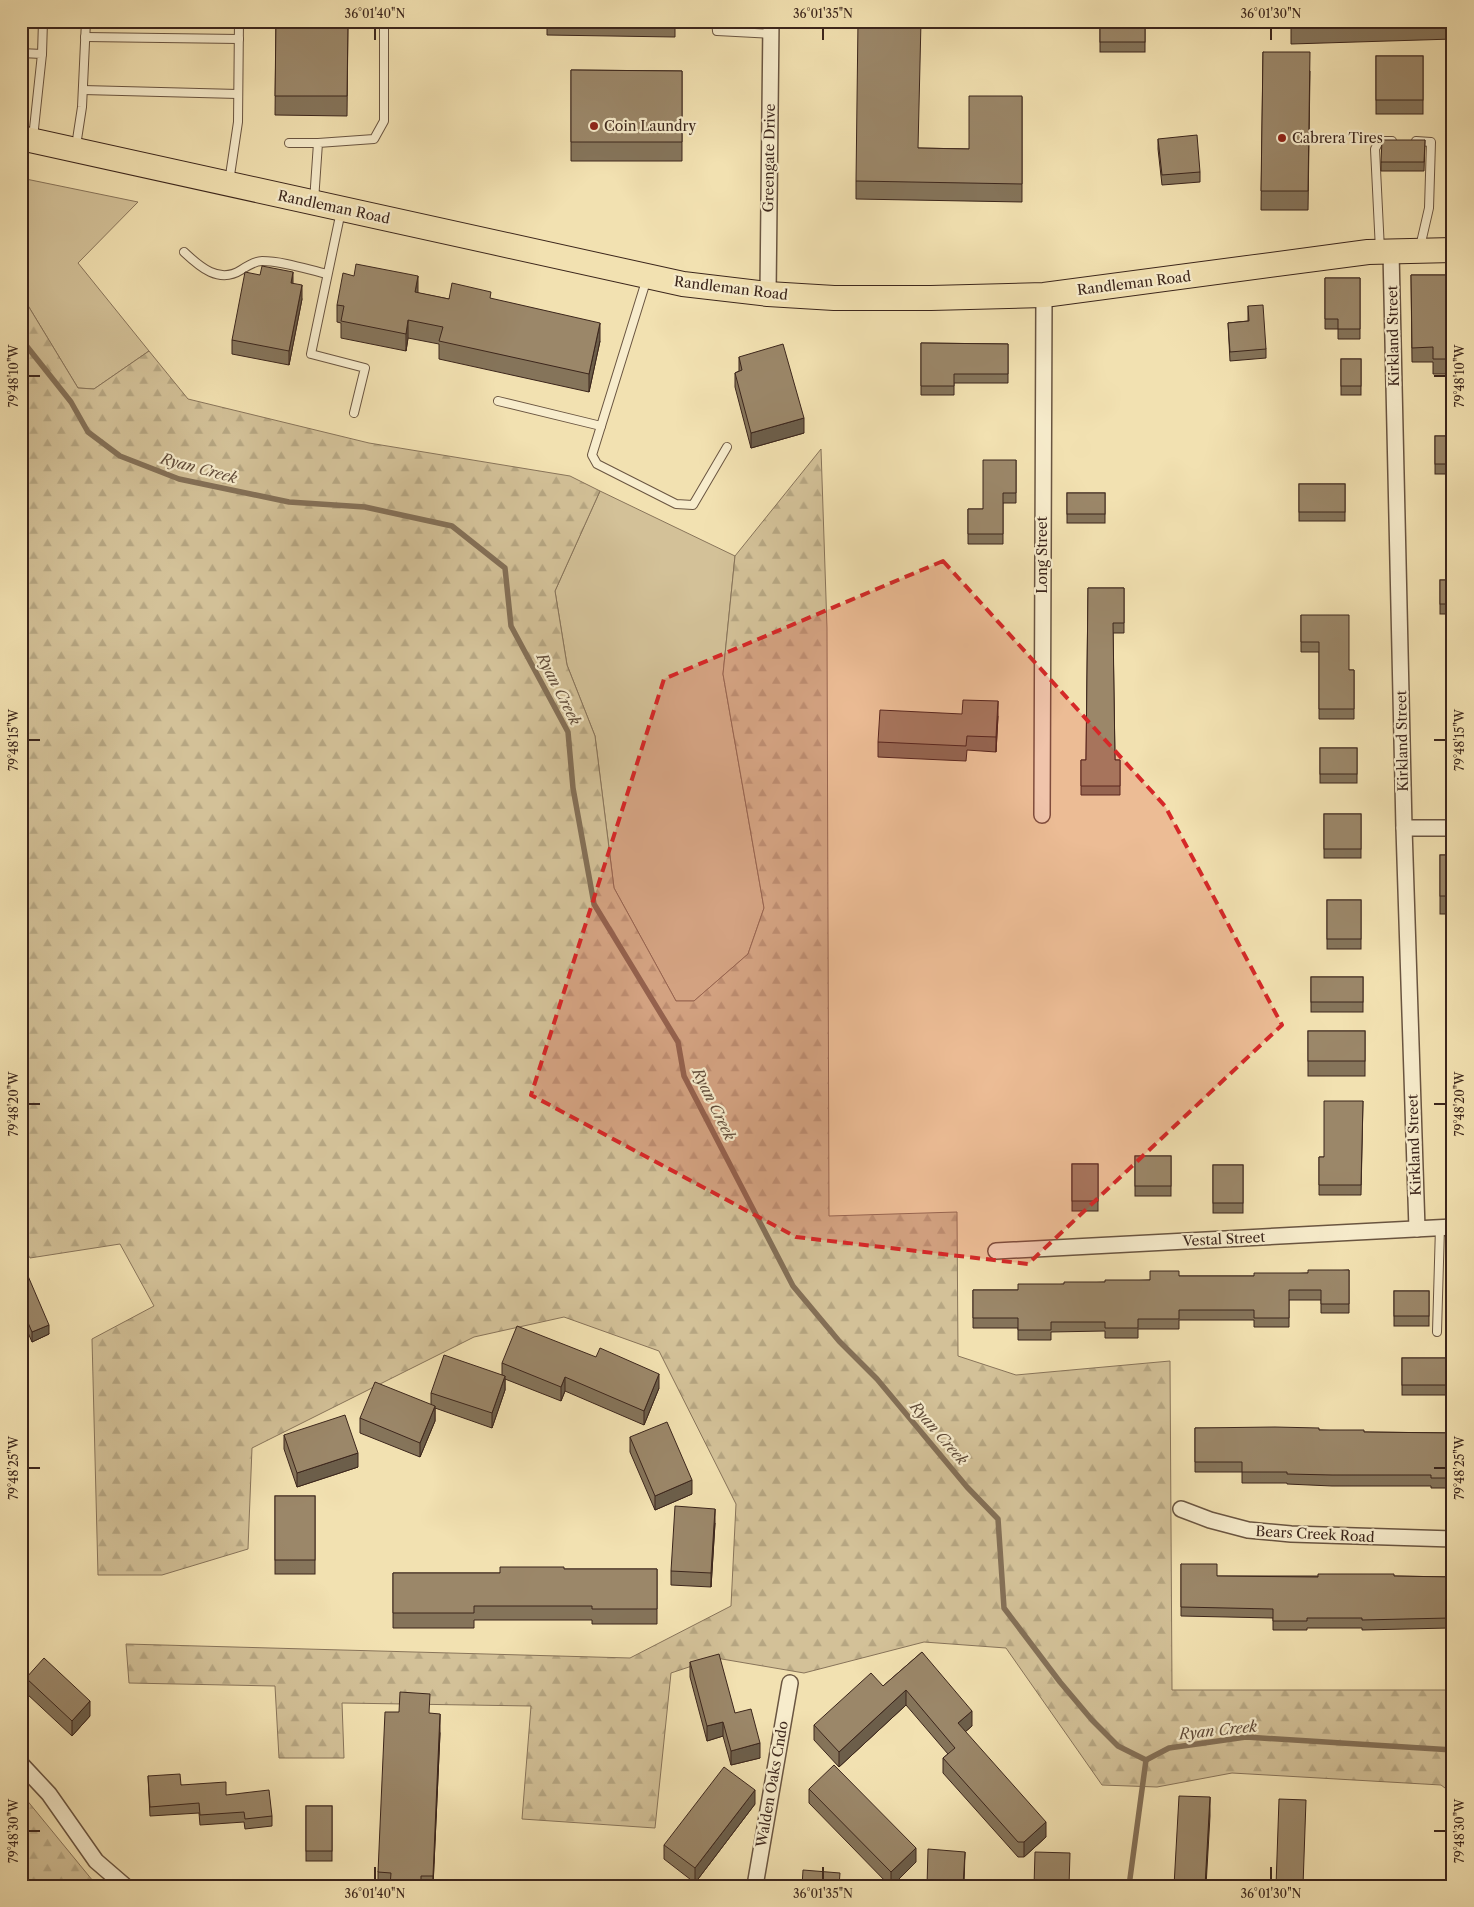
<svg xmlns="http://www.w3.org/2000/svg" width="1474" height="1907" font-family="'Libre Caslon Text',serif">
	<defs>
		<pattern id="forest-firs" width="22" height="20" patternUnits="userSpaceOnUse" patternTransform="scale(1.25)"><rect width="22" height="20" fill="#d3c198"/><path d="M5 1l3.5 6h-7zM16 11l3.5 6h-7z" fill="#b6a682"/></pattern>
	</defs>
	<rect width="100%" height="100%" fill="#f2e1b1"/>
	<filter id="stains"><feTurbulence type="fractalNoise" baseFrequency=".004" numOctaves="4"/><feColorMatrix values="0 0 0 0 .2 0 0 0 0 .09 0 0 0 0 .02 0 0 0 .5 -.17"/></filter>
	<radialGradient id="worn" r=".72"><stop offset=".6" stop-color="#630" stop-opacity="0"/><stop offset="1" stop-color="#630" stop-opacity=".3"/></radialGradient>
	<g fill="#d3c198" stroke="#88745a">
		<polygon points="21,178 138,202 78,263 149,351 94,389 78,388 21,294"/>
		<polygon points="600,491 735,556 723,674 764,908 748,954 694,1001 676,1001 614,888 595,736 567,665 555,591"/>
	</g>
	<g fill="url(#forest-firs)" stroke="#88745a">
		<polygon points="21,294 78,388 94,389 149,351 188,399 369,443 570,476 600,491 555,591 567,665 595,736 614,888 676,1001 694,1001 748,954 764,908 723,674 735,556 821,449 827,628 829,1216 957,1212 958,1356 1016,1375 1170,1361 1172,1690 1453,1690 1453,1794 1441,1785 1232,1773 1157,1787 1102,1785 1006,1648 924,1642 804,1673 716,1658 671,1673 655,1828 522,1819 531,1706 342,1703 344,1758 279,1758 275,1686 129,1683 126,1644 630,1658 731,1606 736,1504 659,1351 564,1317 474,1337 252,1448 248,1549 162,1575 98,1575 92,1339 154,1306 120,1244 30,1258 21,1242"/>
		<polygon points="21,1793 93,1881 99,1886 21,1886"/>
	</g>
	<g fill="none" stroke-linecap="round" stroke-linejoin="round">
		<g stroke="#847057" stroke-width="5.5">
			<polyline points="21,339 71,402 88,432 120,456 179,479 289,502 365,507 452,526 505,568 511,626 568,732 573,788 594,904 678,1042 684,1076 793,1286 839,1341 877,1379 967,1487 998,1519 1004,1608 1060,1682 1092,1720 1118,1746 1146,1760"/>
			<polyline points="1146,1760 1169,1748 1246,1737 1453,1750"/>
			<polyline points="1129,1886 1146,1760"/>
		</g>
		<defs>
			<g id="service">
				<polyline points="716,21 717,31 771,34"/>
				<polyline points="85,37 239,39"/>
				<polyline points="21,53 42,54 33,138"/>
				<polyline points="42,54 43,21"/>
				<polyline points="83,90 238,94"/>
				<polyline points="1416,141 1431,142 1429,208 1420,247"/>
				<polyline points="289,143 318,143"/>
				<polyline points="76,146 82,107 86,21"/>
				<polyline points="229,182 238,122 239,21"/>
				<polyline points="314,201 318,143 374,139 384,121 384,21"/>
				<polyline points="341,211 311,354 365,368 354,413"/>
				<polyline points="1380,250 1375,149 1379,141 1392,141"/>
				<path d="M184,252C200,267 219,284 241,270C247,266 255,261 262,261C283,261 306,269 327,274"/>
				<polyline points="647,278 592,455 597,464 676,504 693,505 727,447"/>
				<polyline points="498,401 601,426"/>
				<polyline points="1437,1332 1440,1227"/>
			</g>
			<g id="minor">
				<polyline points="1391,252 1404,828 1417,1229"/>
				<polyline points="768,294 771,21"/>
				<polyline points="1042,815 1044,295"/>
				<polyline points="1404,828 1453,828"/>
				<polyline points="996,1251 1453,1227"/>
				<polyline points="1181,1509 1210,1520 1248,1530 1291,1534 1453,1539"/>
				<polyline points="21,1764 49,1794 96,1861 125,1886"/>
				<polyline points="757,1886 756,1880 790,1683"/>
			</g>
			<polyline id="primary" points="21,138 683,284 768,294 834,298 931,298 1044,295 1368,252 1453,250"/>
		</defs>
		<use href="#service" stroke="#6a5541" stroke-width="10"/>
		<use href="#minor" stroke="#6a5541" stroke-width="18"/>
		<use href="#primary" stroke="#3c261c" stroke-width="26"/>
		<use href="#service" stroke="#f7eccc" stroke-width="8"/>
		<use href="#minor" stroke="#f7eccc" stroke-width="15"/>
		<use href="#primary" stroke="#f2e1b1" stroke-width="24"/>
	</g>
	<g fill="#85745a" stroke="#3c261c">
		<rect x="21" y="21" width="11" height="3"/>
		<polygon points="276,21 348,21 347,116 275,115"/>
		<polygon points="547,21 675,21 675,37 547,35"/>
		<rect x="1100" y="21" width="45" height="31"/>
		<polygon points="1291,21 1453,21 1453,39 1291,44"/>
		<polygon points="1263,52 1310,71 1308,210 1261,210"/>
		<rect x="1376" y="56" width="47" height="58"/>
		<polygon points="571,70 682,71 682,161 571,161"/>
		<polygon points="1022,97 1022,202 856,199 856,181 918,148 969,149"/>
		<polygon points="1158,139 1200,172 1200,182 1162,185 1158,149"/>
		<polygon points="1425,140 1424,171 1381,171 1381,162"/>
		<polygon points="1411,275 1453,275 1453,374 1433,374 1433,362 1412,362"/>
		<polygon points="1325,278 1360,278 1360,339 1338,339 1338,329 1325,329"/>
		<polygon points="293,283 302,299 289,365 232,354 232,340"/>
		<polygon points="418,293 449,299 491,299 600,341 589,392 439,359 439,344 408,338 406,351 341,338 341,323 337,322 337,305"/>
		<polygon points="1248,306 1266,349 1266,358 1230,361 1228,323 1248,321"/>
		<polygon points="921,343 1008,344 1008,383 954,383 954,395 921,395"/>
		<polygon points="739,357 804,433 751,448 735,387 735,373 739,371"/>
		<rect x="1341" y="359" width="20" height="36"/>
		<rect x="1435" y="436" width="18" height="38"/>
		<polygon points="1016,460 1016,503 1003,503 1003,544 968,544 968,509 983,509"/>
		<rect x="1299" y="484" width="46" height="37"/>
		<rect x="1067" y="493" width="38" height="30"/>
		<rect x="1440" y="580" width="13" height="34"/>
		<polygon points="1088,588 1124,588 1124,633 1113,633 1115,760 1120,760 1120,795 1081,795 1081,760 1086,760"/>
		<polygon points="1301,615 1349,670 1354,670 1354,719 1319,719 1319,652 1301,652"/>
		<rect x="1447" y="684" width="6" height="58"/>
		<polygon points="998,716 996,752 967,750 966,761 878,757 878,742"/>
		<rect x="1320" y="748" width="37" height="35"/>
		<rect x="1324" y="814" width="37" height="44"/>
		<rect x="1440" y="855" width="13" height="59"/>
		<rect x="1327" y="900" width="34" height="49"/>
		<rect x="1311" y="977" width="52" height="35"/>
		<rect x="1308" y="1031" width="57" height="45"/>
		<polygon points="1363,1101 1361,1195 1319,1195 1319,1157 1324,1157"/>
		<rect x="1135" y="1156" width="36" height="40"/>
		<rect x="1072" y="1164" width="26" height="47"/>
		<rect x="1213" y="1165" width="30" height="48"/>
		<polygon points="21,1270 49,1334 32,1342 23,1321"/>
		<polygon points="1349,1270 1349,1313 1321,1313 1321,1300 1289,1300 1289,1327 1254,1327 1254,1320 1179,1320 1179,1329 1138,1329 1138,1338 1105,1338 1105,1331 1051,1332 1051,1340 1018,1340 1018,1328 973,1328 973,1290 1018,1290 1064,1284 1150,1280 1179,1276 1254,1276 1308,1273"/>
		<rect x="1394" y="1291" width="35" height="35"/>
		<rect x="1402" y="1358" width="46" height="37"/>
		<polygon points="502,1363 659,1388 644,1425 565,1391 561,1401 505,1379 505,1390 492,1428 435,1408 435,1421 420,1457 360,1433 360,1418 431,1405 431,1393 502,1375"/>
		<polygon points="1195,1428 1319,1430 1364,1432 1453,1433 1453,1488 1431,1488 1431,1486 1332,1486 1287,1484 1287,1483 1242,1483 1242,1472 1195,1472"/>
		<polygon points="284,1435 358,1467 297,1487 284,1449"/>
		<polygon points="630,1437 692,1494 655,1510 630,1452"/>
		<rect x="275" y="1496" width="40" height="78"/>
		<polygon points="715,1523 711,1587 671,1585 671,1571"/>
		<polygon points="1181,1564 1217,1576 1394,1576 1453,1577 1453,1633 1449,1633 1449,1628 1362,1630 1362,1628 1307,1628 1307,1630 1273,1630 1273,1618 1181,1616"/>
		<polygon points="564,1569 657,1569 657,1624 592,1624 592,1620 474,1620 474,1628 393,1628 393,1573 500,1573"/>
		<polygon points="922,1652 972,1726 965,1732 1046,1837 1024,1857 1018,1857 943,1773 943,1758 948,1754 906,1705 839,1767 814,1740 814,1725 883,1686"/>
		<polygon points="690,1662 735,1713 760,1758 731,1765 723,1736 707,1741 690,1677"/>
		<polygon points="26,1678 90,1716 72,1736 26,1693"/>
		<polygon points="430,1713 440,1733 433,1886 378,1886 378,1872"/>
		<polygon points="148,1776 181,1785 226,1795 272,1816 272,1826 245,1829 244,1822 200,1825 199,1813 150,1816"/>
		<polygon points="809,1789 916,1862 892,1886 890,1886 809,1803"/>
		<polygon points="755,1804 695,1883 664,1859 664,1845"/>
		<rect x="306" y="1806" width="26" height="55"/>
	</g>
	<g fill="#6c5e4a" stroke="#3c261c">
		<polygon points="293,272 293,286 291,283"/>
		<polygon points="418,276 418,294 415,292"/>
		<polygon points="302,285 302,299 289,365 289,351"/>
		<polygon points="408,320 408,338 406,351 406,334"/>
		<polygon points="600,323 600,341 589,392 589,374"/>
		<polygon points="804,418 804,433 751,448 751,433"/>
		<polygon points="998,701 998,716 996,752 996,737"/>
		<polygon points="23,1311 23,1321 21,1321 21,1312"/>
		<polygon points="49,1325 49,1334 32,1342 32,1332"/>
		<polygon points="659,1374 659,1388 644,1425 644,1411"/>
		<polygon points="505,1376 505,1390 492,1428 492,1413"/>
		<polygon points="565,1377 565,1391 561,1401 561,1387"/>
		<polygon points="435,1406 435,1421 420,1457 420,1443"/>
		<polygon points="358,1453 358,1467 297,1487 297,1473"/>
		<polygon points="692,1480 692,1494 655,1510 655,1496"/>
		<polygon points="715,1509 715,1523 711,1587 711,1573"/>
		<polygon points="906,1690 906,1705 839,1767 839,1752"/>
		<polygon points="90,1701 90,1716 72,1736 72,1721"/>
		<polygon points="972,1711 972,1726 958,1738 958,1723"/>
		<polygon points="440,1714 440,1733 433,1886 433,1876"/>
		<polygon points="723,1722 723,1736 707,1741 707,1726"/>
		<polygon points="760,1743 760,1758 731,1765 731,1751"/>
		<polygon points="755,1790 755,1804 695,1883 695,1868"/>
		<polygon points="1210,1797 1210,1816 1206,1886 1205,1886"/>
		<polygon points="1046,1822 1046,1837 1024,1857 1024,1842"/>
		<polygon points="916,1848 916,1862 892,1886 891,1886 891,1872"/>
		<polygon points="965,1852 964,1886 963,1886"/>
	</g>
	<g fill="#9b8769" stroke="#3c261c">
		<polygon points="276,21 348,21 347,96 275,96"/>
		<polygon points="858,21 921,21 918,148 969,149 969,96 1022,96 1022,184 856,181"/>
		<rect x="1100" y="21" width="45" height="21"/>
		<polygon points="1291,21 1446,21 1291,26"/>
		<polygon points="1263,52 1310,52 1308,191 1261,191"/>
		<rect x="1376" y="56" width="47" height="44"/>
		<polygon points="571,70 682,71 682,142 571,142"/>
		<polygon points="1197,135 1200,172 1162,175 1158,139"/>
		<polygon points="1382,140 1425,140 1424,162 1381,162"/>
		<polygon points="356,264 418,276 415,292 449,299 452,283 491,292 490,298 600,323 589,374 439,341 443,327 408,320 406,334 341,321 344,306 337,305 343,273 354,276"/>
		<polygon points="262,266 293,272 291,283 302,285 289,351 232,340 245,272 260,275"/>
		<polygon points="1411,275 1453,275 1453,359 1433,359 1433,347 1412,348"/>
		<polygon points="1325,278 1360,278 1360,329 1338,329 1338,319 1325,319"/>
		<polygon points="1263,305 1266,349 1230,352 1228,323 1249,321 1248,306"/>
		<polygon points="921,343 1008,344 1008,374 954,374 954,386 921,386"/>
		<polygon points="783,344 804,418 751,433 735,373 742,370 739,357"/>
		<rect x="1341" y="359" width="20" height="27"/>
		<rect x="1435" y="436" width="18" height="28"/>
		<polygon points="983,460 1016,460 1016,493 1003,493 1003,534 968,534 968,509 983,509"/>
		<rect x="1299" y="484" width="46" height="28"/>
		<rect x="1067" y="493" width="38" height="21"/>
		<rect x="1440" y="580" width="13" height="24"/>
		<polygon points="1088,588 1124,588 1124,623 1113,623 1115,760 1120,760 1120,786 1081,786 1081,760 1086,760"/>
		<polygon points="1301,615 1349,615 1349,670 1354,670 1354,709 1319,709 1319,642 1301,642"/>
		<rect x="1447" y="684" width="6" height="48"/>
		<polygon points="963,700 998,701 996,737 967,736 966,746 878,742 880,710 962,714"/>
		<rect x="1320" y="748" width="37" height="26"/>
		<rect x="1324" y="814" width="37" height="35"/>
		<rect x="1440" y="855" width="13" height="41"/>
		<rect x="1327" y="900" width="34" height="39"/>
		<rect x="1311" y="977" width="52" height="25"/>
		<rect x="1308" y="1031" width="57" height="30"/>
		<polygon points="1324,1101 1363,1101 1361,1185 1319,1185 1319,1157 1324,1157"/>
		<rect x="1135" y="1156" width="36" height="30"/>
		<rect x="1072" y="1164" width="26" height="37"/>
		<rect x="1213" y="1165" width="30" height="38"/>
		<polygon points="25,1269 49,1325 32,1332 23,1311 21,1312 21,1270"/>
		<polygon points="1308,1270 1349,1270 1349,1304 1321,1304 1321,1290 1289,1290 1289,1318 1254,1318 1254,1310 1179,1310 1179,1319 1138,1319 1138,1328 1105,1328 1105,1322 1051,1322 1051,1330 1018,1330 1018,1318 973,1318 973,1290 1018,1290 1018,1284 1064,1284 1064,1282 1105,1282 1105,1280 1150,1280 1150,1271 1179,1271 1179,1276 1254,1276 1254,1273 1308,1273"/>
		<rect x="1394" y="1291" width="35" height="25"/>
		<polygon points="517,1326 596,1357 600,1348 659,1374 644,1411 565,1377 561,1387 502,1363"/>
		<polygon points="444,1355 505,1376 492,1413 431,1393"/>
		<rect x="1402" y="1358" width="46" height="27"/>
		<polygon points="375,1382 435,1406 420,1443 360,1418"/>
		<polygon points="345,1415 358,1453 297,1473 284,1435"/>
		<polygon points="667,1422 692,1480 655,1496 630,1437"/>
		<polygon points="1275,1427 1319,1428 1319,1430 1364,1430 1364,1432 1453,1433 1453,1478 1431,1478 1431,1475 1332,1475 1287,1474 1287,1472 1242,1472 1242,1462 1195,1462 1195,1428"/>
		<rect x="275" y="1496" width="40" height="64"/>
		<polygon points="675,1506 715,1509 711,1573 671,1571"/>
		<polygon points="1181,1564 1217,1564 1217,1576 1318,1577 1318,1574 1394,1574 1394,1576 1453,1577 1453,1623 1449,1623 1449,1618 1362,1620 1362,1618 1307,1618 1307,1621 1273,1621 1273,1609 1181,1607"/>
		<polygon points="500,1567 564,1567 564,1569 657,1569 657,1609 592,1609 592,1606 474,1606 474,1613 393,1613 393,1573 500,1573"/>
		<polygon points="922,1652 972,1711 958,1723 1046,1822 1024,1842 1018,1842 943,1758 955,1748 906,1690 839,1752 814,1725 871,1673 883,1686"/>
		<polygon points="719,1654 735,1713 751,1709 760,1743 731,1751 723,1722 707,1726 690,1662"/>
		<polygon points="44,1658 90,1701 72,1721 26,1678"/>
		<polygon points="400,1692 430,1694 429,1713 440,1714 433,1876 421,1876 421,1886 390,1886 391,1873 378,1872 385,1712 399,1712"/>
		<polygon points="834,1765 916,1848 891,1872 809,1789"/>
		<polygon points="724,1767 755,1790 695,1868 664,1845"/>
		<polygon points="180,1774 181,1785 226,1782 226,1795 269,1790 272,1816 245,1819 244,1812 200,1815 199,1803 150,1807 148,1776"/>
		<polygon points="1179,1796 1210,1797 1205,1886 1174,1886"/>
		<polygon points="1279,1799 1306,1800 1303,1886 1276,1886"/>
		<rect x="306" y="1806" width="26" height="45"/>
		<polygon points="928,1849 965,1852 963,1886 927,1886"/>
		<polygon points="1035,1852 1070,1853 1069,1886 1034,1886"/>
		<polygon points="803,1870 840,1873 839,1886 802,1886"/>
	</g>
	<path fill="#d62828" fill-opacity="0.2" stroke="#d62828" stroke-width="4" stroke-dasharray="10 6" stroke-linejoin="round" d="M943,561L1165,806L1282,1025L1028,1264L796,1237L531,1095L664,679Z"/>
	<path fill="none" stroke="#3c261c" stroke-width="2" d="M375,28V40M823,28V40M1271,28V40M28,376H40M1434,376H1446M28,740H40M1434,740H1446M28,1104H40M1434,1104H1446M28,1468H40M1434,1468H1446M28,1831H40M1434,1831H1446M375,1867V1880M823,1867V1880M1271,1867V1880"/>
	<g fill="#8f2418" stroke="#f7eccc" stroke-width="2">
		<circle cx="594" cy="126" r="5"/>
		<circle cx="1282" cy="138" r="5"/>
	</g>
	<g text-anchor="middle" dominant-baseline="central" stroke-width="4.5" stroke-linejoin="round" paint-order="stroke">
		<g font-size="14" fill="#3c261c" stroke="#f7eccc" text-anchor="start">
			<text x="604" y="126">Coin Laundry</text>
			<text x="1292" y="138">Cabrera Tires</text>
		</g>
		<g font-size="14" fill="#3c261c" stroke="#f7eccc">
			<text transform="translate(769 158) rotate(-89)">Greengate Drive</text>
			<text transform="translate(334 207) rotate(12)">Randleman Road</text>
			<text transform="translate(1134 283) rotate(-7)">Randleman Road</text>
			<text transform="translate(731 288) rotate(7)">Randleman Road</text>
			<text transform="translate(1393 336) rotate(-91)">Kirkland Street</text>
			<text transform="translate(1042 555) rotate(-90)">Long Street</text>
			<text transform="translate(1402 741) rotate(-91)">Kirkland Street</text>
			<text transform="translate(1414 1145) rotate(-92)">Kirkland Street</text>
			<text transform="translate(1224 1239) rotate(-3)">Vestal Street</text>
			<text transform="translate(1315 1534) rotate(3)">Bears Creek Road</text>
			<text transform="translate(772 1784) rotate(-80)">Walden Oaks Cndo</text>
		</g>
		<g font-size="15" font-style="italic" fill="#604b39" stroke="#f7eccc">
			<text transform="translate(199 468) rotate(15)">Ryan Creek</text>
			<text transform="translate(559 689) rotate(63)">Ryan Creek</text>
			<text transform="translate(714 1104) rotate(64)">Ryan Creek</text>
			<text transform="translate(939 1433) rotate(49)">Ryan Creek</text>
			<text transform="translate(1218 1730) rotate(-6)">Ryan Creek</text>
		</g>
	</g>
	<rect width="1474" height="1907" fill="none" stroke="#f2e1b1" stroke-width="55"/>
	<rect x="28" y="28" width="1418" height="1852" fill="none" stroke="#3c261c" stroke-width="2"/>
	<g font-size="12" text-anchor="middle" fill="#3c261c">
		<text x="375" y="18">36°01'40"N</text>
		<text x="823" y="18">36°01'35"N</text>
		<text x="1271" y="18">36°01'30"N</text>
		<text transform="translate(1460 376) rotate(-90)" y="4">79°48'10"W</text>
		<text transform="translate(14 376) rotate(-90)" y="4">79°48'10"W</text>
		<text transform="translate(1460 740) rotate(-90)" y="4">79°48'15"W</text>
		<text transform="translate(14 740) rotate(-90)" y="4">79°48'15"W</text>
		<text transform="translate(1460 1104) rotate(-90)" y="4">79°48'20"W</text>
		<text transform="translate(14 1104) rotate(-90)" y="4">79°48'20"W</text>
		<text transform="translate(1460 1468) rotate(-90)" y="4">79°48'25"W</text>
		<text transform="translate(14 1468) rotate(-90)" y="4">79°48'25"W</text>
		<text transform="translate(1460 1831) rotate(-90)" y="4">79°48'30"W</text>
		<text transform="translate(14 1831) rotate(-90)" y="4">79°48'30"W</text>
		<text x="375" y="1898">36°01'40"N</text>
		<text x="823" y="1898">36°01'35"N</text>
		<text x="1271" y="1898">36°01'30"N</text>
	</g>
	<rect width="100%" height="100%" filter="url(#stains)"/>
	<rect width="100%" height="100%" fill="url(#worn)"/>
</svg>
